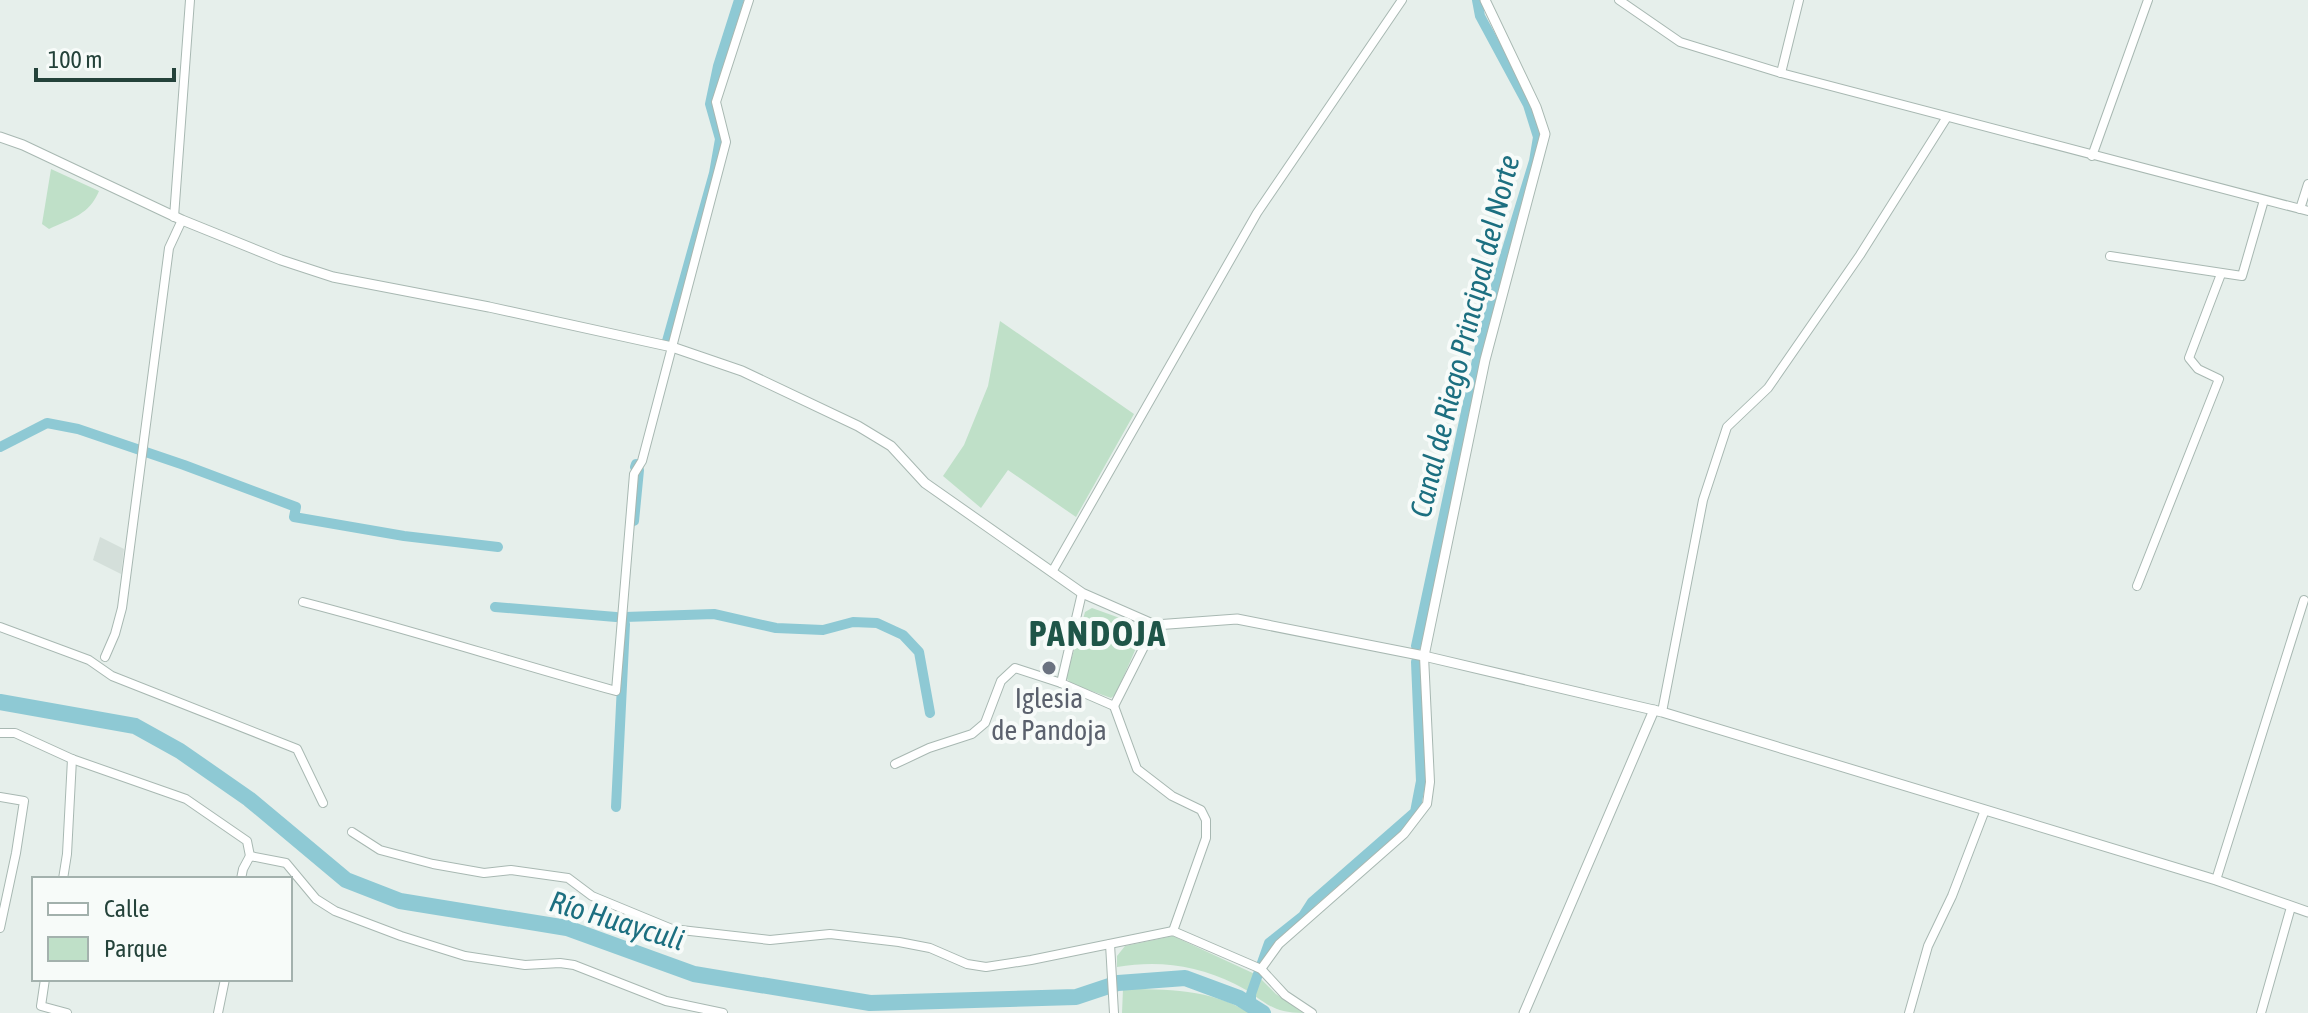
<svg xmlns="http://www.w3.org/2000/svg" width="2308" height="1013" font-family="'Asap Condensed',sans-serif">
	<rect width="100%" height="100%" fill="#e6efeb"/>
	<polygon fill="#d4dfda" points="100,537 124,549 121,574 93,560"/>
	<g fill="#bfe0c8">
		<path d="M51,169L99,191C89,215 72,218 49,229L42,224Z"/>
		<polygon points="1000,321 1134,414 1076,517 1008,470 981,508 943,476 964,445 988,386"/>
		<polygon points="1092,608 1142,626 1143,632 1116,694 1111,698 1072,684 1066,678 1085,612"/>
		<path d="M1173,936L1257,975L1276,994L1303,1013C1267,1013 1264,998 1235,984C1197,965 1158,960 1117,967V956L1125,946Z"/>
		<path d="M1123,989C1165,989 1212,989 1249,1013H1122Z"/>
	</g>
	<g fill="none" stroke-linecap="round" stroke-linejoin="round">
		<g stroke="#8ec9d4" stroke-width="10">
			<polyline points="667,341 714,173 720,139 710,104 718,66 739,0"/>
			<polyline points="0,447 47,423 78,429 184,465 296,507 294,517 404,536 498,547"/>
			<polyline points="634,521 639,470 635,467 636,464"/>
			<polyline points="495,607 616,617"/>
			<polyline points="625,617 714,614 776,628 823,630 853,622 877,623 903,635 919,652 930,713"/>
			<polyline points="1416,646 1486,318 1534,161 1538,137 1528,105 1480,16 1477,0"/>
			<polyline points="616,807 625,624"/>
			<polyline points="1251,1005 1251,994 1269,943 1303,916 1312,902 1415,812 1421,781 1416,662"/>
		</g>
		<polyline stroke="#8ec9d4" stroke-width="16" points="0,702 135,726 180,751 249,799 346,880 400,901 567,928 694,974 870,1003 1076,997 1118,983 1185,978 1239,998 1263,1013"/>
		<defs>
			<g id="minor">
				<polyline points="1619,0 1680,42 1781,73 2308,211"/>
				<polyline points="1781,73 1799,0"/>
				<polyline points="2092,156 2148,0"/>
				<polyline points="2300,209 2308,184"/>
				<polyline points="174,217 190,0"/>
				<polyline points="2110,256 2242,276 2264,200"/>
				<polyline points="1052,572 1257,213 1402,0"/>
				<polyline points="2137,586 2219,379 2198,369 2189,358 2221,274"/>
				<polyline points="1082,593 1061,683 1114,706 1155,625"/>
				<path d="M303,602C408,629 511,662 616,691L634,474L642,461L726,142L716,102L749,0"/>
				<polyline points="0,627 89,660 112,676 297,749 323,803"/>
				<polyline points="105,657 115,634 122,608 169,248 182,220"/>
				<polyline points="1114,706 1137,769 1172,796 1201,810 1206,820 1206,838 1173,931"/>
				<polyline points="1662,712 1703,500 1727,427 1768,388 1860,255 1947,117"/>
				<polyline points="0,733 15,733 72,759 186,799 247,841 250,856"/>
				<polyline points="895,764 929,748 972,734 985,723 1001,681 1015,668 1061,683"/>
				<polyline points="0,797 24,801 16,853 0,928"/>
				<polyline points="352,832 380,850 433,864 484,873 511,870 568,878 592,896 672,929 770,940 830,934 899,942 930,948 967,964 986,967 1031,960 1173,931 1261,969 1285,995 1312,1013"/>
				<polyline points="63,879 67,854 72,759"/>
				<polyline points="241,879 243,869 250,856 286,863 316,899 335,911 401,936 465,956 525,965 560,963 574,965 666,1001 723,1013"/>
				<polyline points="2216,880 2304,600"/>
				<polyline points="1110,944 1114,1013"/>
				<polyline points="1261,969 1279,944 1404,834 1427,804 1430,782 1424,656"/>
				<polyline points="45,979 41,1006 67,1013"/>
				<polyline points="218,1013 225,979"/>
				<polyline points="1909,1013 1928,946 1952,896 1985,810"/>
				<polyline points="2261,1013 2291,907"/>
			</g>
			<g id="tertiary">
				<polyline points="0,137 23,145 182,220 281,260 333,277 489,307 672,347 742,371 858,426 891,446 925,483 1082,593 1155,625 1237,619 1424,656 1662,712 2216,880 2308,912"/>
				<polyline points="1424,656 1485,360 1545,134 1536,107 1485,0"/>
				<polyline points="1524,1013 1654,710"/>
			</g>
		</defs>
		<use href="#minor" stroke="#a8b8b2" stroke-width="10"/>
		<use href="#tertiary" stroke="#a8b8b2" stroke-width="11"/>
		<use href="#minor" stroke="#fff" stroke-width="8"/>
		<use href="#tertiary" stroke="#fff" stroke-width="9"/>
	</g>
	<circle fill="#6b7280" stroke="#f7fbf9" stroke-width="3" cx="1049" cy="668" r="8"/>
	<g text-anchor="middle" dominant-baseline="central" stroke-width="8" stroke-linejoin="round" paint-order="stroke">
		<g font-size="28" fill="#5b616d" stroke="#f7fbf9">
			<text x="1049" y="698">Iglesia<tspan x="1049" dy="32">de Pandoja</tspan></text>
		</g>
		<g font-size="30" font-style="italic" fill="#1c6f80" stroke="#f7fbf9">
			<text transform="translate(1464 336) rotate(-76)">Canal de Riego Principal del Norte</text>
			<text transform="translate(617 920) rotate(17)">Río Huayculi</text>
		</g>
		<g font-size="36" font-weight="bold" letter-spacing="2" fill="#1f5548" stroke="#f7fbf9">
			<text x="1098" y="633">PANDOJA</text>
		</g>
	</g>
	<rect x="32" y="877" width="260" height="104" fill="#f7fbf9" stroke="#a3b1ad" stroke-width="2"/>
	<rect x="48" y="903" width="40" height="12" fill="#ffffff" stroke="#a3b1ad" stroke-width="2"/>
	<text x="104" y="917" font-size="24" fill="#24423a">Calle</text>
	<rect x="48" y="937" width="40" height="24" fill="#bfe0c8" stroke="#a3b1ad" stroke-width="2"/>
	<text x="104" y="957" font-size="24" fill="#24423a">Parque</text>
	<path d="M36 68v12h138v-12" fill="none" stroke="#24423a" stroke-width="4"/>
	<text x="48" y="68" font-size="24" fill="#24423a" stroke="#f7fbf9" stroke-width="6" paint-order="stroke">100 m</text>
</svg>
